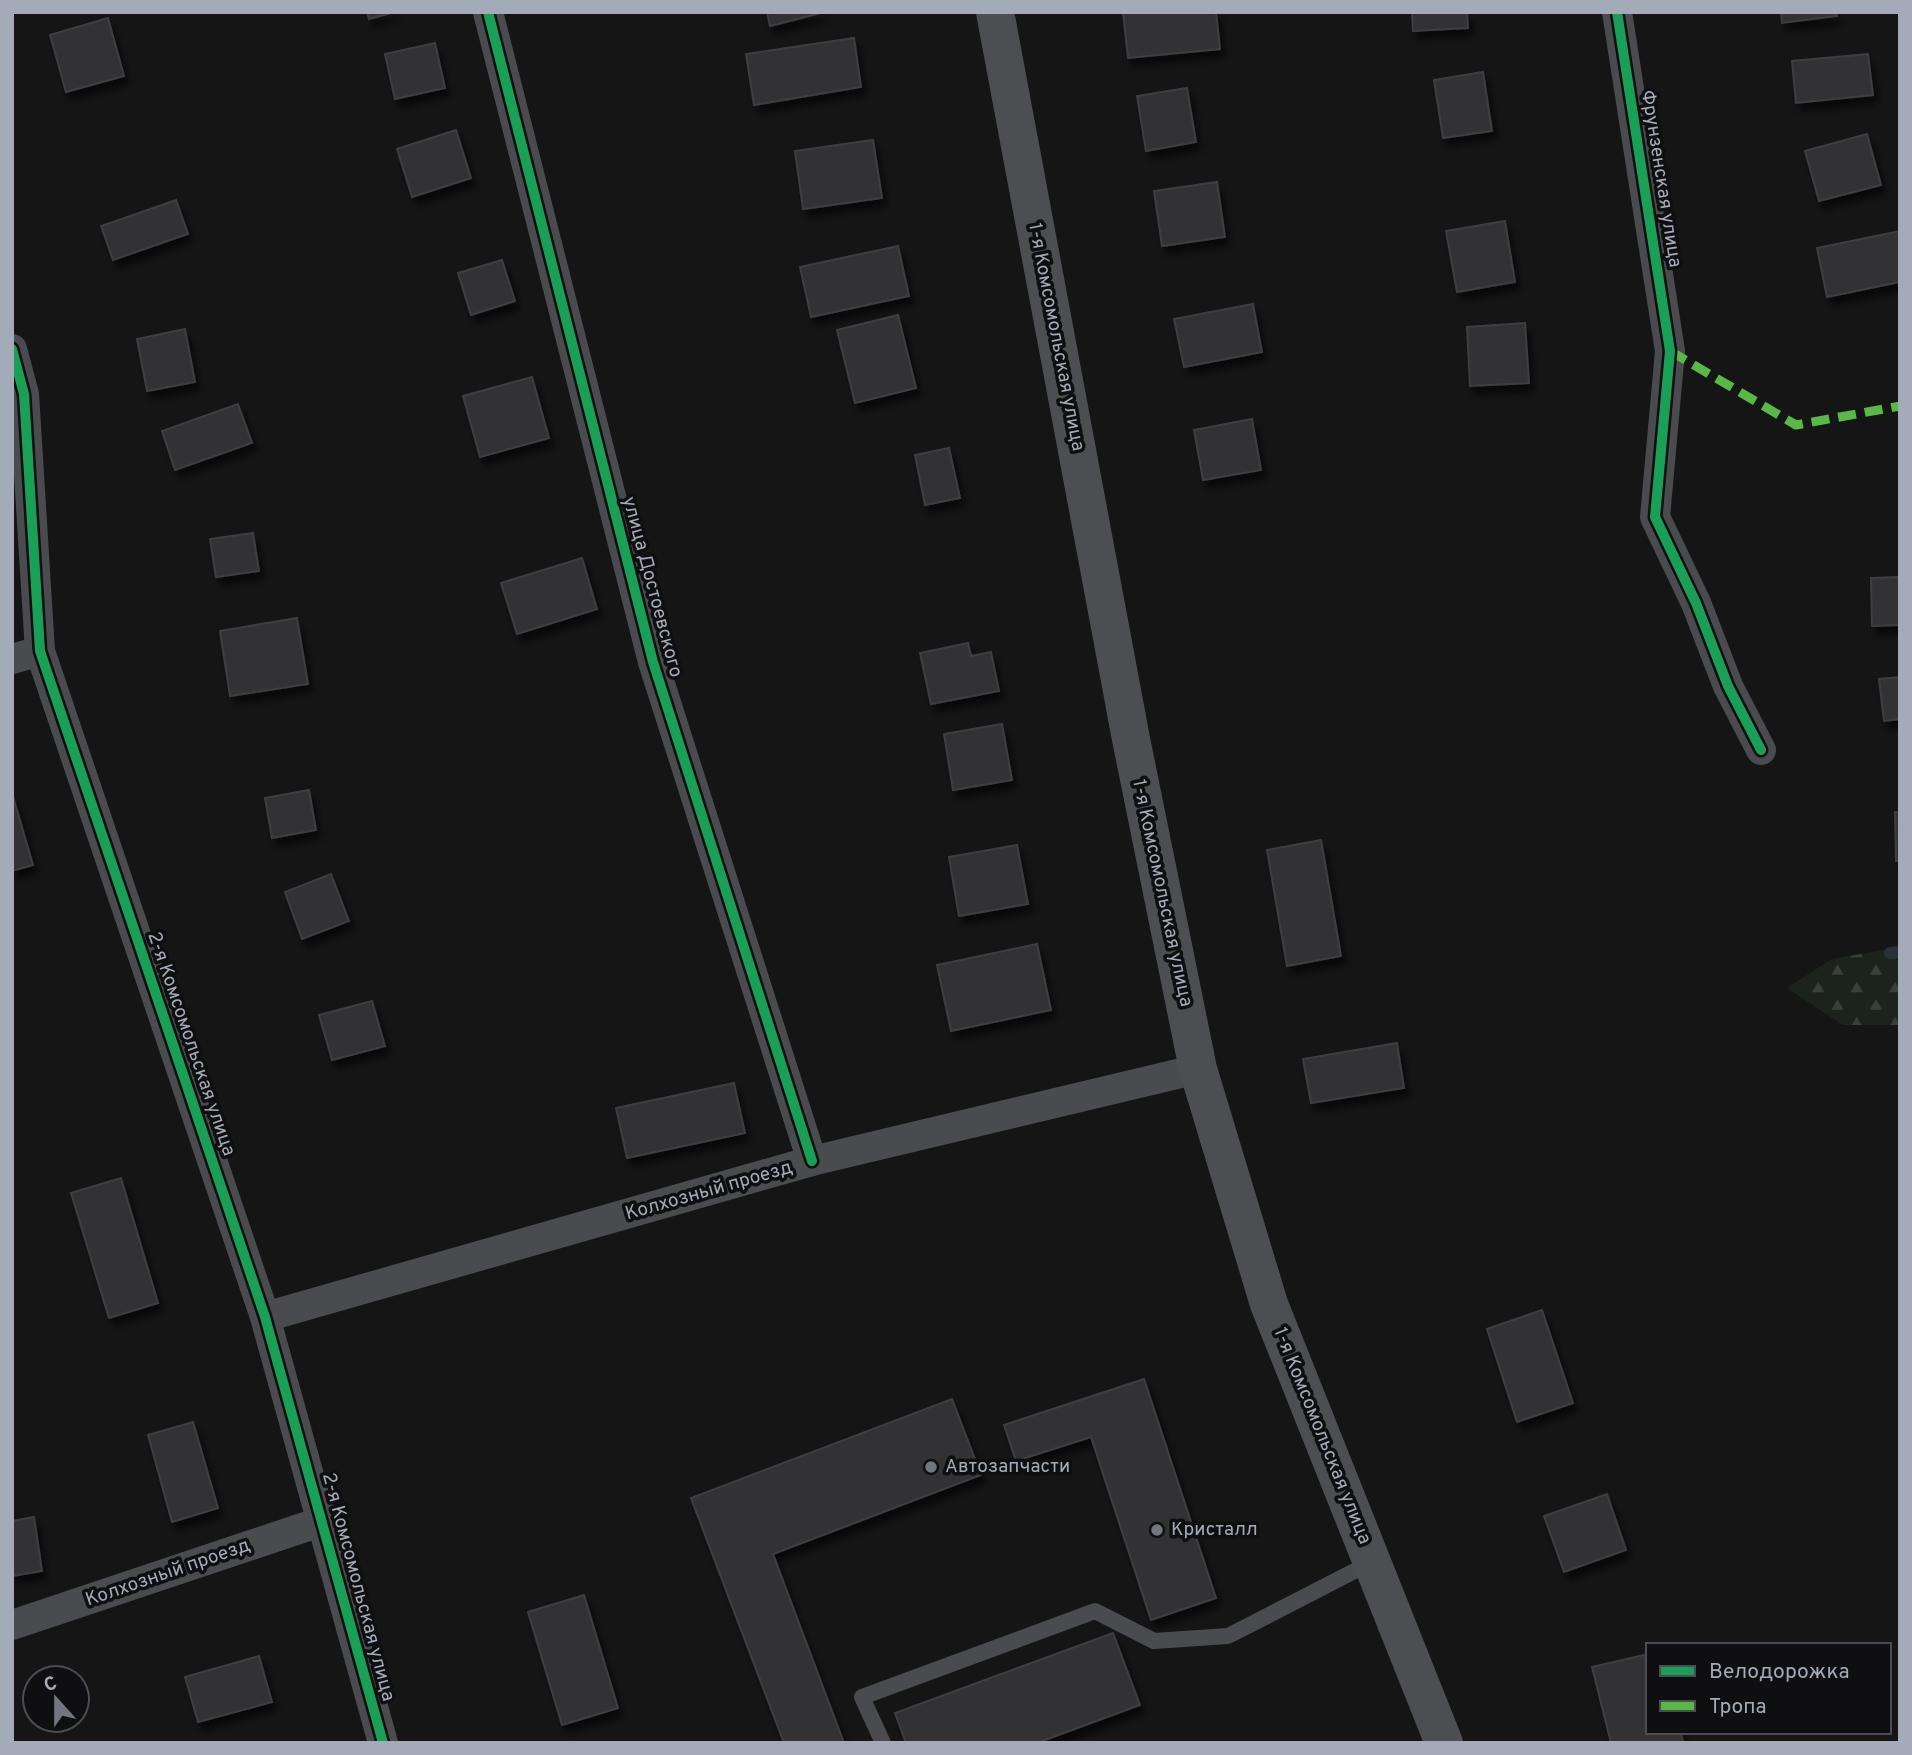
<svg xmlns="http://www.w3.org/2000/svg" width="1912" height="1755" font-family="Overpass,sans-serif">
	<defs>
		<pattern id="forest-firs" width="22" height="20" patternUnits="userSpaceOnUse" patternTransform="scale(1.75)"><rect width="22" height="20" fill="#1b231c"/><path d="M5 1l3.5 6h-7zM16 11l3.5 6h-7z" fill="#39403b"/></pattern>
		<filter id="shadow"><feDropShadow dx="4.5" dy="8" stdDeviation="3.5" flood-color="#0009"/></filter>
	</defs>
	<rect width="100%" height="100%" fill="#151515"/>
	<polygon fill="url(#forest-firs)" points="1900,947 1900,1025 1843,1025 1787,988 1832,959"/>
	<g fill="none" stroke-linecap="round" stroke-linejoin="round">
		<polyline stroke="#273138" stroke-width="12" points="1890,953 1900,952"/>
	</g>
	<g fill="#333335" stroke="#3d3e42" stroke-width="2" filter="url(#shadow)">
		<polygon points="367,12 395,12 369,19"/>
		<polygon points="767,12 825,12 770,26"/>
		<polygon points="1123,12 1216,12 1220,49 1128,58"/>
		<polygon points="1412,12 1467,12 1468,28 1413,31"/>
		<polygon points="1781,12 1836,12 1837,16 1782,23"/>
		<polygon points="108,18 124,76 66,92 50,35"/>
		<polygon points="854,38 861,87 754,105 746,54"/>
		<polygon points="435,43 445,88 395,99 385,54"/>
		<polygon points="1868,54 1873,95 1796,103 1792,61"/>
		<polygon points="1483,72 1492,131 1443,138 1434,80"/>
		<polygon points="1187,88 1196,142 1146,151 1137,96"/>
		<polygon points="456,130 471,178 412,197 397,149"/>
		<polygon points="1867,134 1881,185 1819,201 1805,151"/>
		<polygon points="873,140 882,198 803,209 795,151"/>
		<polygon points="1217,182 1225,237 1162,246 1154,191"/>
		<polygon points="176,200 188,234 113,260 101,226"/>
		<polygon points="1505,221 1515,282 1457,292 1446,231"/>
		<polygon points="1900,231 1900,282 1827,297 1817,248"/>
		<polygon points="898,246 909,296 811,317 800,267"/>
		<polygon points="502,260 515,301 471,315 458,273"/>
		<polygon points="1253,304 1262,352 1184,367 1174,319"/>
		<polygon points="898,315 916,388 855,403 837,330"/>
		<polygon points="1525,323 1529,383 1470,386 1467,327"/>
		<polygon points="185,329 195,382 147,391 137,339"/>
		<polygon points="532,377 549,438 480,457 463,396"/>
		<polygon points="238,404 252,443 175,470 162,431"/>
		<polygon points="1252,419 1261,470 1203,480 1194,430"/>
		<polygon points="949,448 960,498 925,505 915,455"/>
		<polygon points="253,533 259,571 216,577 210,539"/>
		<polygon points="582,558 597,609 517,634 501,583"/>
		<polygon points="1900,577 1900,625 1872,626 1871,578"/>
		<polygon points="297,618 308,684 230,696 220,631"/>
		<polygon points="968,643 971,656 991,652 999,691 931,704 920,653"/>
		<polygon points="1900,677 1900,719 1884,721 1879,679"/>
		<polygon points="1002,724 1012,780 953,790 944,734"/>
		<polygon points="309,790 316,830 272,838 265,798"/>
		<polygon points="12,793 33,865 12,871"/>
		<polygon points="1895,812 1900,812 1900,861 1896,861"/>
		<polygon points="1321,840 1341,956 1287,966 1267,850"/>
		<polygon points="1017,845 1028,904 959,916 949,857"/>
		<polygon points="331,874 349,921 302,939 285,892"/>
		<polygon points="1037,944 1051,1010 951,1031 937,965"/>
		<polygon points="372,1001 385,1046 332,1060 319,1015"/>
		<polygon points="1397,1043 1404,1088 1311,1103 1303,1059"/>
		<polygon points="734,1083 745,1133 627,1158 616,1108"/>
		<polygon points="121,1178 158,1303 109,1318 71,1193"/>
		<polygon points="1542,1310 1573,1403 1517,1422 1487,1329"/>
		<polygon points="1144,1379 1216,1598 1151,1620 1091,1437 1016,1461 1004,1425"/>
		<polygon points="952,1399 981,1475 773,1554 844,1743 784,1743 691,1498"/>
		<polygon points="193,1422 218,1508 172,1522 148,1435"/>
		<polygon points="1607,1494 1626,1550 1564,1572 1544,1516"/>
		<polygon points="34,1517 42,1571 12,1576 12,1521"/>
		<polygon points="584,1595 618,1708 562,1725 528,1612"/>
		<polygon points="1113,1633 1140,1705 1037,1743 906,1743 895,1713"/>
		<polygon points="1648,1654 1648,1732 1681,1732 1683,1743 1611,1743 1592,1667"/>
		<polygon points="259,1656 272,1702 198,1722 185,1677"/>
	</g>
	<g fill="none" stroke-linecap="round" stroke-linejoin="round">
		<polyline stroke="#494b4e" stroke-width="16" points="883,1743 862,1697 1095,1611 1154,1641 1228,1636 1372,1562"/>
		<g stroke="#494b4e" stroke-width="30">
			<polyline points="488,12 653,662 812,1161"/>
			<polyline points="1617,12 1670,351 1655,517 1696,603 1728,686 1761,750"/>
			<polyline points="12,349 24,394 40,651 265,1317 383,1743"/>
			<polyline points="12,659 40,651"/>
			<polyline points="265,1317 812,1161 1198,1069"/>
			<polyline points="12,1625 323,1521"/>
		</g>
		<polyline stroke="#4d4e52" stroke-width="38" points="995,12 1131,739 1198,1069 1269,1304 1444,1743"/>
		<polyline stroke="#58b947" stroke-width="9" stroke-dasharray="18 9" stroke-linecap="butt" points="1670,351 1796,425 1900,406"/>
		<defs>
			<g id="cycleway">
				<polyline points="488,12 653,662 812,1161"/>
				<polyline points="1617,12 1670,351 1655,517 1696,603 1728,686 1761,750"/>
				<polyline points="12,349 24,394 40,651 265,1317 383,1743"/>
			</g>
		</defs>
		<use href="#cycleway" stroke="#0f0f11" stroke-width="15"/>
		<use href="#cycleway" stroke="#1a9f57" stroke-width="10"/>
	</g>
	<g fill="#72767f" stroke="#0f0f11" stroke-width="2.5">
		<circle cx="931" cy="1467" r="7"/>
		<circle cx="1157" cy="1530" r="7"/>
	</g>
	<g text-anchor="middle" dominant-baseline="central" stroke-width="7" stroke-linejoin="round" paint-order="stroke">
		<g font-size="19" fill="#a4abb8" stroke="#0f0f11">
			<text transform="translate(1661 179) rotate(81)">Фрунзенская улица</text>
			<text transform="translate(1056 337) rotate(79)">1-я Комсомольская улица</text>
			<text transform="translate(652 587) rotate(75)">улица Достоевского</text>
			<text transform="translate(1162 893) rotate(78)">1-я Комсомольская улица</text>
			<text transform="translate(191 1044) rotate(71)">2-я Комсомольская улица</text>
			<text transform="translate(709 1191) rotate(-16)">Колхозный проезд</text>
			<text transform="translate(1322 1436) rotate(68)">1-я Комсомольская улица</text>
			<text transform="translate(168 1573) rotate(-19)">Колхозный проезд</text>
			<text transform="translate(358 1587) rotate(75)">2-я Комсомольская улица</text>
		</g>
		<g font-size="19" fill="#a4abb8" stroke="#0f0f11" text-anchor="start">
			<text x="945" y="1467">Автозапчасти</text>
			<text x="1171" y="1530">Кристалл</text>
		</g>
	</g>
	<rect width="1912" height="1755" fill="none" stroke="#a4abb8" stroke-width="28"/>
	<rect x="1646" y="1643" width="245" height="91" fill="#0f0f11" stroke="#4b4d54" stroke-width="2"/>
	<rect x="1660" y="1666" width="35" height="10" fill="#1a9f57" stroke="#4b4d54" stroke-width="2"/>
	<text x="1709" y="1678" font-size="21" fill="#a4abb8">Велодорожка</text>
	<rect x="1660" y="1701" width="35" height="10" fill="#58b947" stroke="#4b4d54" stroke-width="2"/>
	<text x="1709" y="1713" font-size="21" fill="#a4abb8">Тропа</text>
	<g transform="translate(56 1699) rotate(339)"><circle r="33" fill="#0f0f11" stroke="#4b4d54" stroke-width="2"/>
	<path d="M0-5L12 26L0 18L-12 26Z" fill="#72767f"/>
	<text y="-10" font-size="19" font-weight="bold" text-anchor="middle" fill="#a4abb8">С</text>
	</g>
</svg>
